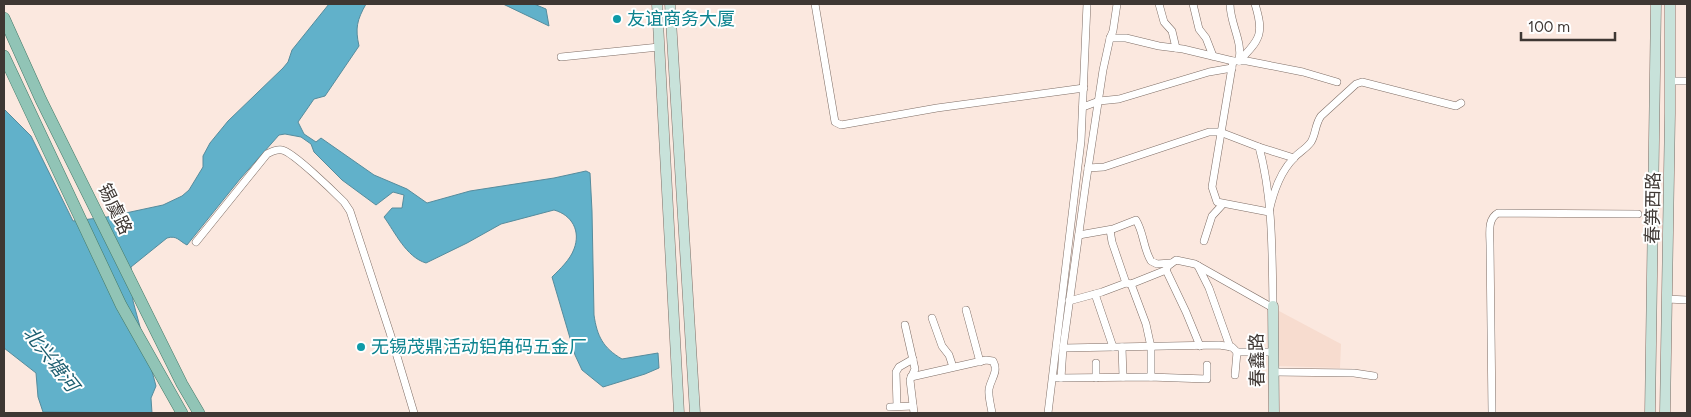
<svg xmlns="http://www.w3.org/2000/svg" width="1691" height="417" font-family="Figtree,'Noto Sans SC',sans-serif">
	<rect width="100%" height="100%" fill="#fbe8df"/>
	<polygon fill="#f7dccf" points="1279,311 1341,344 1340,368 1279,366"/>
	<g fill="#61b1ca" stroke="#568c9d">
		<path d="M329,4H366C357,20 355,28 359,46L325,96L314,99L298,122L304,134L316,142L321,138L374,175L407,189L427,203L470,191L554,178L586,171L590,173L592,211L594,315C597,336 603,348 622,359L658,353L659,368L645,374L603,387L582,370L575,355L552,277C560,269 570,260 574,249C581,231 572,215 554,210L501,224L467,243L426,263C406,257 395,232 384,217L392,208H402L404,195L393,192L376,205L342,180L314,152L311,144L301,137L285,134L279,135L240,179L187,245C179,241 177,235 167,238L131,267L133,301L156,386L151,398L152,413L43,412L38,397L36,373L4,348V109L31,136L73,221L107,217L163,205L182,196L189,190L203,167V156L210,143L228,121L283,68L288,62L292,50Z"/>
		<polygon points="503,4 534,4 546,9 549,26"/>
	</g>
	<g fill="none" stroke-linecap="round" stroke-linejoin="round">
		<defs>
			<g id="minor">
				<polyline points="815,4 835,122 841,125 937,108 1084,88"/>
				<polyline points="1159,4 1164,22 1172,31 1176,48"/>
				<polyline points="1193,4 1199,29 1206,38 1213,56"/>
				<path d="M1230,4C1230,24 1243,41 1239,61"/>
				<polyline points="1110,38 1126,38 1159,46 1183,49 1233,61 1247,61 1303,72 1337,82"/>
				<polyline points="561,57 659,47"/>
				<path d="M1233,61L1212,187L1217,202L1269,212C1273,193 1280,172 1294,158C1299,152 1306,149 1311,142C1316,134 1315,124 1321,116L1356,84L1362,82L1456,106L1461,103"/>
				<path d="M1239,61C1261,39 1264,33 1255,4"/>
				<polyline points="1670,81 1687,81"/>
				<polyline points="1083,107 1099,101 1119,99 1209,72 1232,68"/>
				<polyline points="1259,147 1294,158"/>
				<path d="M1088,168L1104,167L1209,132H1220L1259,147C1273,198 1272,253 1273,306"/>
				<polyline points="1110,230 1112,242 1126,283"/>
				<path d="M1079,235L1113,229L1136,220C1144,233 1143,248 1151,261L1157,264L1171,263"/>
				<polyline points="1204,241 1212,216 1223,204"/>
				<path d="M196,242L267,154C271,152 276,149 282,150C293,152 334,192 344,202L350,211L390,333L414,413"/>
				<polyline points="1198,266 1209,288 1230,347"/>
				<polyline points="1166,270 1186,312 1200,346"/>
				<polyline points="1131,284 1146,324 1151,347 1151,377"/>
				<polyline points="1095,294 1113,347"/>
				<polyline points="1667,299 1687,300"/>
				<polyline points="1069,301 1102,292 1126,283 1131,284 1166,270 1168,266 1176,260 1195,264 1273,308"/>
				<polyline points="966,310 980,362"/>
				<polyline points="932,318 942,346 949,355 953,367"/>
				<polyline points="905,325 915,369 910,380 914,413"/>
				<polyline points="1122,347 1123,377"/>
				<polyline points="1063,348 1219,345 1232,347 1237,352 1273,352"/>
				<polyline points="1273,372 1354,373 1374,376"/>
				<polyline points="1235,375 1237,352"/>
				<path d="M911,377L986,360L993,361C999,372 991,378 989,389C988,396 991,406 992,413"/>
				<polyline points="1057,378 1149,377 1207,379 1207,365"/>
				<polyline points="1061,378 1063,348 1086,182 1103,70 1110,38 1113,31 1117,4"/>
				<polyline points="1096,378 1096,363"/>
				<polyline points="897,406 896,372 899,367 913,359"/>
				<polyline points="890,407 913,406"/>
				<polyline points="1048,413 1081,141 1087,4"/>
				<path d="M1492,413L1490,245C1490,234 1487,219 1498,213L1638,214"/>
			</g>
			<g id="secondary">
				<polyline points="657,4 679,413"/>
				<polyline points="670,4 695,413"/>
				<polyline points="1273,306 1274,413"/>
				<polyline points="1650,413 1656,4"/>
				<polyline points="1665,413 1670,113 1670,4"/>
			</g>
			<g id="primary">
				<polyline points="4,18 41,100 182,384 199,413"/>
				<polyline points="4,56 121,305 182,413"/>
			</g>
		</defs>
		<use href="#minor" stroke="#7f6e66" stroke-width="8"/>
		<use href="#secondary" stroke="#7f6e66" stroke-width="11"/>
		<use href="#primary" stroke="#447968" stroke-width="12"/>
		<use href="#minor" stroke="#fff" stroke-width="7"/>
		<use href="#secondary" stroke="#c8e2da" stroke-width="10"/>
		<use href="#primary" stroke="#91c4b6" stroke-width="11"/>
	</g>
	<g fill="#0f9aa8" stroke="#fff" stroke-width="2">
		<circle cx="617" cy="19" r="5"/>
		<circle cx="361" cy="347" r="5"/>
	</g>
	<g text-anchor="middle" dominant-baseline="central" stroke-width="4" stroke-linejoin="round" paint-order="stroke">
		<g font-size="18" fill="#0d838f" stroke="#fff" text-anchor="start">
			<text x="627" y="19">友谊商务大厦</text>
			<text x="371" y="347">无锡茂鼎活动铝角码五金厂</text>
		</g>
		<g font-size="18" fill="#3e3733" stroke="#fff">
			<text transform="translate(1653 208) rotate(-89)">春笋西路</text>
			<text transform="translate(115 209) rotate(64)">锡虞路</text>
			<text transform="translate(1257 360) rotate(-91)">春鑫路</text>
		</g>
		<g font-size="19" font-style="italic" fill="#1d5e70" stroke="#fff">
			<text transform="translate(51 359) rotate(52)">北兴塘河</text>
		</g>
	</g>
	<rect width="1691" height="417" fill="none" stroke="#3e3733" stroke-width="10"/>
	<path d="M1521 32v8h94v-8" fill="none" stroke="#3e3733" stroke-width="2.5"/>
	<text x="1528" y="32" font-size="15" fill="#3e3733" stroke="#ffffff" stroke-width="4" paint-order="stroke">100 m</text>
</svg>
